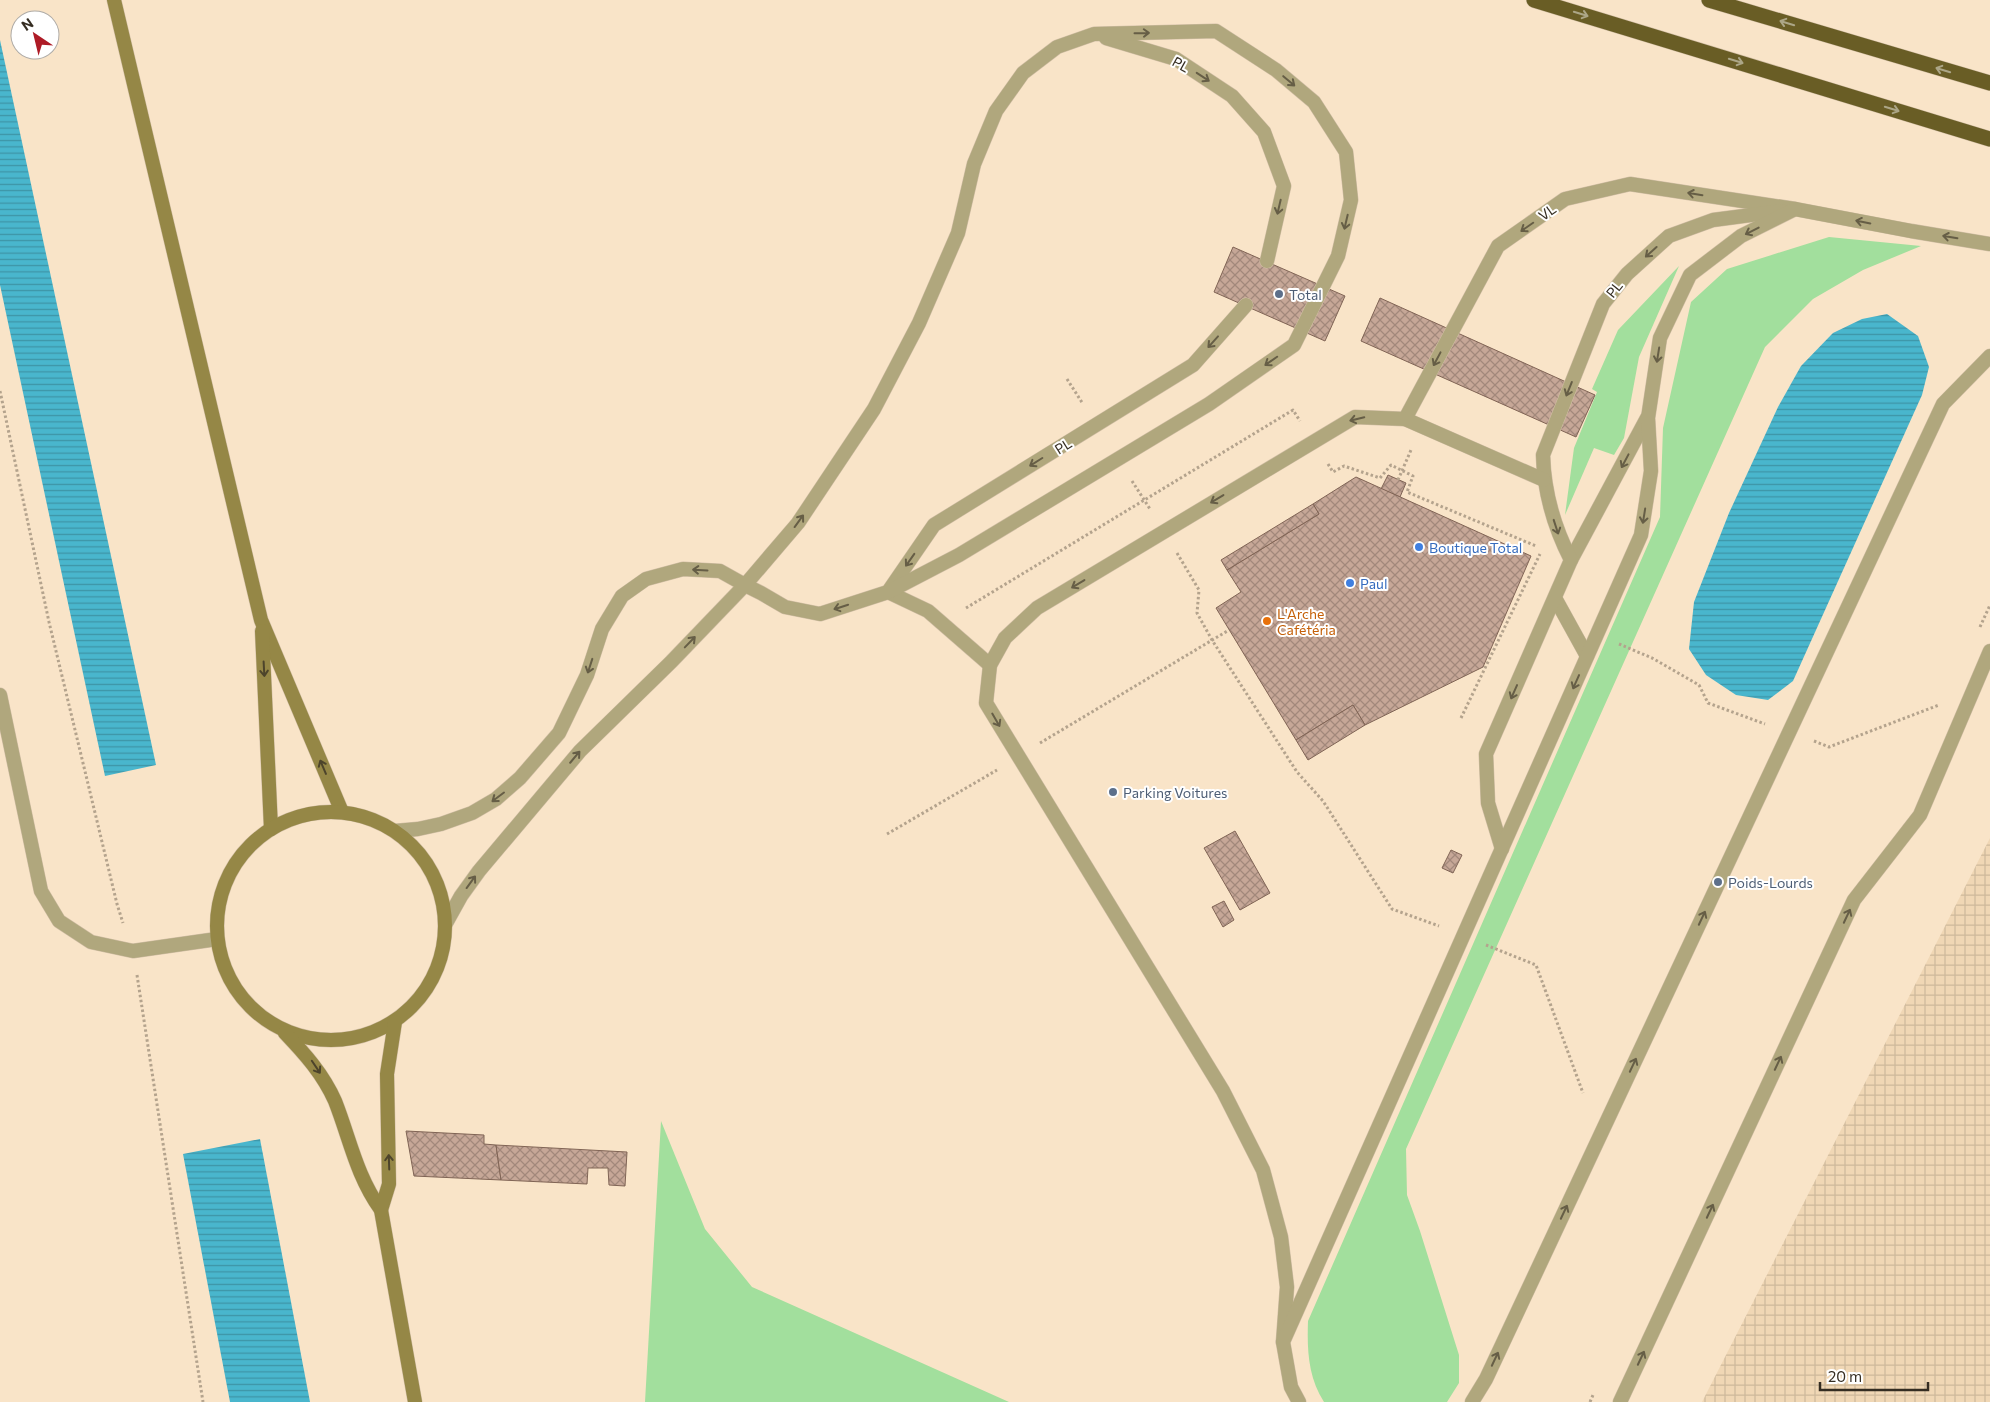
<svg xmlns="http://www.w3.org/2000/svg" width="1990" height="1402" font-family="Commissioner,sans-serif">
	<defs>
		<pattern id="industrial-grid" width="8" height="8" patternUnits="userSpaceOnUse" patternTransform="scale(1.25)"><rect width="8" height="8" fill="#f0d7b5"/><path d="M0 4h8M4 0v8" fill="none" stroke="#ceb99b"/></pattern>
		<pattern id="water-rules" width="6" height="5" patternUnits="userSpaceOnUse" patternTransform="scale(1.25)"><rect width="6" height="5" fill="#49b6cd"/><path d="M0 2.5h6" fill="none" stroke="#3e94a6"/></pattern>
		<pattern id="building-cross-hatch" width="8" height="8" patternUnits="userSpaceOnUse" patternTransform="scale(1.25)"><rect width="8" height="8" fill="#c6a797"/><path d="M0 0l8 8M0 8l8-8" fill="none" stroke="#a2887b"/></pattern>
	</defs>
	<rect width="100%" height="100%" fill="#f9e4c8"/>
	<polygon fill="url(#industrial-grid)" points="1990,838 1990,1402 1702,1402"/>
	<g fill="#a2df9d">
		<path d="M1829,237L1921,246L1863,270L1813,299L1765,347L1406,1149L1407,1195L1420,1231L1459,1355V1383L1447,1402H1324C1308,1377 1307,1350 1308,1321L1660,517L1663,428L1691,302L1727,269Z"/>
		<polygon points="1679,266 1639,357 1624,438 1614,455 1594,448 1565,515 1574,448 1597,392 1592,389 1618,330"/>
		<polygon points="661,1121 705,1229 752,1287 1009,1402 645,1402"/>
	</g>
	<g fill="url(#water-rules)">
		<polygon points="0,40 156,765 105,776 0,285"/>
		<polygon points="1887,314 1918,336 1929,367 1922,395 1793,681 1768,700 1736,695 1706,675 1689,649 1694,602 1729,513 1778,407 1801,366 1833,333 1862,319"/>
		<polygon points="260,1139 310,1402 230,1402 183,1154"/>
	</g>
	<g fill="url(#building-cross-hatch)" stroke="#806455">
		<polygon points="1233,247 1345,296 1325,341 1214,292"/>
		<polygon points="1380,298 1595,395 1576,437 1361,341"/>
		<polygon points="1388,475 1406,483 1400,497 1381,489"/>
		<polygon points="1356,477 1531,556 1483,667 1365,725 1353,705 1296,740 1216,608 1241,592 1227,570 1319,514 1313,504"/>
		<polygon points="1313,504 1319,514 1227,570 1221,560"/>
		<polygon points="1353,705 1365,725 1308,760 1296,740"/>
		<polygon points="1235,831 1270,893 1240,910 1204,848"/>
		<polygon points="1451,850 1462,855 1453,873 1442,868"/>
		<polygon points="1224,901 1234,920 1223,927 1212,907"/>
		<polygon points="406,1131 484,1135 484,1144 496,1145 501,1180 414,1176"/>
		<polygon points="496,1145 627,1152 625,1186 609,1185 608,1168 588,1168 587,1184 501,1180"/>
	</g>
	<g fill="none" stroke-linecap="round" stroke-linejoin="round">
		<defs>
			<g id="service">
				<polyline points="1106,38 1176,59 1232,96 1264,132 1284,186 1267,261"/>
				<polyline points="1405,419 1498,246 1565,199 1630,184 1795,209 1911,231 1990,244"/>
				<polyline points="1571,560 1647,418"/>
				<polyline points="890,589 934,525 1193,365 1246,305"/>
				<polyline points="888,592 928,611 990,665"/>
				<polyline points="1555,598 1587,656"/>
				<polyline points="395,831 418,829 441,824 472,813 496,799 520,778 559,733 587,675 602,629 622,596 646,579 683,569 720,571 745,585 761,593 785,607 820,614 888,592 959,555 1209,404 1294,345 1338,256 1351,200 1346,152 1314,102 1276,70 1216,31 1094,34 1057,47 1023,73 996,111 974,164 958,233 919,323 874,409 798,523 745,585 671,662 580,751 479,871 461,896 446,923"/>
				<path d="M1502,849L1488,803L1486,754L1571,560C1554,527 1544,493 1543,455L1603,304L1627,274L1669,236L1713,220L1782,211"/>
				<polyline points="1283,1342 1287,1287 1281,1237 1263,1170 1223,1091 986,703 990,665 1005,638 1037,608 1355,417 1405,419 1544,480"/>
				<polyline points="1299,1402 1291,1387 1283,1342 1641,535 1651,471 1648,418 1660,338 1690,275 1741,236 1795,209"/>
				<polyline points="1472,1402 1486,1379 1943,404 1990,356"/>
				<polyline points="1620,1402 1854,900 1920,815 1990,651"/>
			</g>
			<polyline id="minor" points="0,695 41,891 59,921 91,942 133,951 217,939"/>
			<g id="secondary">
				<polyline points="114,0 261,620 342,812"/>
				<polyline points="262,631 271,829"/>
				<circle cx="331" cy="926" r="114"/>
				<path d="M285,1033C305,1054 323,1074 335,1101C350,1139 356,1175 381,1210L415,1402"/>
				<polyline points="381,1210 389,1184 387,1074 395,1022"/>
			</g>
			<g id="motorway">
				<polyline points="1534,0 1990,139"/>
				<polyline points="1709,0 1990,83"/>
			</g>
		</defs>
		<use href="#service" stroke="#d2bfa7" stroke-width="15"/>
		<use href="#minor" stroke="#d2bfa7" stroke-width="15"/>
		<use href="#secondary" stroke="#d2bfa7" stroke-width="15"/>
		<use href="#motorway" stroke="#d2bfa7" stroke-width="16"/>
		<g stroke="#b4a38d" stroke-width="3" stroke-dasharray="2.5 2.5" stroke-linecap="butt">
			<polyline points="1067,379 1083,404"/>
			<polyline points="0,391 49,622 117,904 123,923"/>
			<polyline points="1328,464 1333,472 1344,466 1380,478 1391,465 1413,476 1407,492 1536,546"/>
			<polyline points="1398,480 1411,450"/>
			<polyline points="1132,481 1150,509"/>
			<polyline points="1177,553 1199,590 1197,613 1212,640 1297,772 1323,801 1392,909 1439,926"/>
			<polyline points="966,608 1293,410 1300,421"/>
			<polyline points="1980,627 1990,605"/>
			<polyline points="1619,644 1652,658 1699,685 1708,703 1765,724"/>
			<polyline points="1461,718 1540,554"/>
			<polyline points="1814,741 1829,747 1939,705"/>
			<polyline points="1040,743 1229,630"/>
			<polyline points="887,834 997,770"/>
			<polyline points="1486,945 1536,965 1583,1093"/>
			<polyline points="137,975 203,1402"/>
			<polyline points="1590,1402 1593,1395"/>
		</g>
		<use href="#service" stroke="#b0a77d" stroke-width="14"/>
		<use href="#minor" stroke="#b0a77d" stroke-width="14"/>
		<use href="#secondary" stroke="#958746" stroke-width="14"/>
		<use href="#motorway" stroke="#695d25" stroke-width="15"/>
	</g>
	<defs><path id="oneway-shaft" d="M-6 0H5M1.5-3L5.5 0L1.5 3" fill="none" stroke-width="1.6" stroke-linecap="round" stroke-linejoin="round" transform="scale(1.25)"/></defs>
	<g stroke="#aca687">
		<use href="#oneway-shaft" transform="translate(1581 14) rotate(17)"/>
		<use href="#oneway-shaft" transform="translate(1787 23) rotate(-163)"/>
		<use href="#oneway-shaft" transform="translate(1736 61) rotate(17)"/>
		<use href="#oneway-shaft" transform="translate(1943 70) rotate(-163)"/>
		<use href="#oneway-shaft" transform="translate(1892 109) rotate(17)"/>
	</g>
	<g stroke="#665e46">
		<use href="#oneway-shaft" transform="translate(1142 33) rotate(-1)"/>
		<use href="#oneway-shaft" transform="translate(1203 77) rotate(33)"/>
		<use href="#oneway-shaft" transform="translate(1289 81) rotate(40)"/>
		<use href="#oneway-shaft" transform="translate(1695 194) rotate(-171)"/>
		<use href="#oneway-shaft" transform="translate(1279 207) rotate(103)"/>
		<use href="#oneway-shaft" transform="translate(1346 222) rotate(103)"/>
		<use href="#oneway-shaft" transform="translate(1863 222) rotate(-169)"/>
		<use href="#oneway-shaft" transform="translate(1527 227) rotate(145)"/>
		<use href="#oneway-shaft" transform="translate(1752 231) rotate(153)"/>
		<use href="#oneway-shaft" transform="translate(1950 237) rotate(-171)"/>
		<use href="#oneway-shaft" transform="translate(1651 252) rotate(138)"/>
		<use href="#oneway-shaft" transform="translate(1213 342) rotate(132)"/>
		<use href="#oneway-shaft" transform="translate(1658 355) rotate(99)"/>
		<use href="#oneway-shaft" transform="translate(1437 359) rotate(118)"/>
		<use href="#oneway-shaft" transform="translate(1271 361) rotate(145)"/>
		<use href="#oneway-shaft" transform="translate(1569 389) rotate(112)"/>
		<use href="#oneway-shaft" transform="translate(1357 419) rotate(166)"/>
		<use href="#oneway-shaft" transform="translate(1625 461) rotate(118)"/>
		<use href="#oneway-shaft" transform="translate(1036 462) rotate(148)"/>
		<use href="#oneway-shaft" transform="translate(1217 499) rotate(149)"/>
		<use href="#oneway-shaft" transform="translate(1644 516) rotate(99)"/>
		<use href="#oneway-shaft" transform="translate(799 521) rotate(-54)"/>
		<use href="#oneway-shaft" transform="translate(1556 527) rotate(72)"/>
		<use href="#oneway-shaft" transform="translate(910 560) rotate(125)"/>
		<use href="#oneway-shaft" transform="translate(700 570) rotate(-177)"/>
		<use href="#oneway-shaft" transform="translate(1078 584) rotate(149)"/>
		<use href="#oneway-shaft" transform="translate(841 607) rotate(162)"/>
		<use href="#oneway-shaft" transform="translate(690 642) rotate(-46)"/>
		<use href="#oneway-shaft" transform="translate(590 666) rotate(108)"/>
		<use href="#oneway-shaft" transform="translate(1576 682) rotate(114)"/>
		<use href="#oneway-shaft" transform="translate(1514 692) rotate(114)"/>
		<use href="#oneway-shaft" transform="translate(996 720) rotate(60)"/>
		<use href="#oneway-shaft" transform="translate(575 757) rotate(-50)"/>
		<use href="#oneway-shaft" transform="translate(498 797) rotate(143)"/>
		<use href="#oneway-shaft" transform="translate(471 882) rotate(-54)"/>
		<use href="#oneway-shaft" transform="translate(1847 916) rotate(-65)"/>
		<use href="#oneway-shaft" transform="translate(1702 918) rotate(-65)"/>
		<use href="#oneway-shaft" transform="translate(1778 1063) rotate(-65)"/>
		<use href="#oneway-shaft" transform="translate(1633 1065) rotate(-65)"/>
		<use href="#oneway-shaft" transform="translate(1710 1211) rotate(-65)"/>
		<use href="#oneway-shaft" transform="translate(1564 1212) rotate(-65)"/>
		<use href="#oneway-shaft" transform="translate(1641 1358) rotate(-65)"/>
		<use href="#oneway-shaft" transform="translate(1495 1359) rotate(-65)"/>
	</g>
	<g stroke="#4d442b">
		<use href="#oneway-shaft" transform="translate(264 669) rotate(87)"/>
		<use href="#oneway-shaft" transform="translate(323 767) rotate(-113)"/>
		<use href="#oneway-shaft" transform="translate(316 1067) rotate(56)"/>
		<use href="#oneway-shaft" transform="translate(389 1162) rotate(-92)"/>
	</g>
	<g fill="#5c6f8a" stroke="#fff" stroke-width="2">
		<circle cx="1279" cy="294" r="5"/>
		<circle cx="1113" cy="792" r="5"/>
		<circle cx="1718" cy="882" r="5"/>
	</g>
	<g fill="#3f7fe0" stroke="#fff" stroke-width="2">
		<circle cx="1419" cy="547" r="5"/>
		<circle cx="1350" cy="583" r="5"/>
	</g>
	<circle fill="#e8710a" stroke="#fff" stroke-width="2" cx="1267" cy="621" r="5"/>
	<g text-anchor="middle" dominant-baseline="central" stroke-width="4" stroke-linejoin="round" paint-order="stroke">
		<g font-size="14" fill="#352d22" stroke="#fff">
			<text transform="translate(1181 64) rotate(29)">PL</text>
			<text transform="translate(1547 212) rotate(-35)">VL</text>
			<text transform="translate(1614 289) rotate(-51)">PL</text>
			<text transform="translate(1063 446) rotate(-32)">PL</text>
		</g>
		<g font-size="14" fill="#4e5e75" stroke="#fff" text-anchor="start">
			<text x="1289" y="294">Total</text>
			<text x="1123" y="792">Parking Voitures</text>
			<text x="1728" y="882">Poids-Lourds</text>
		</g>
		<g font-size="14" fill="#366cbe" stroke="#fff" text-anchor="start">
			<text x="1429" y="547">Boutique Total</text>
			<text x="1360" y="583">Paul</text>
		</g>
		<g font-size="14" fill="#c56008" stroke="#fff" text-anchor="start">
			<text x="1277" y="613">L'Arche<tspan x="1277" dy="16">Cafétéria</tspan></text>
		</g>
	</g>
	<g transform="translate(35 35) rotate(325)"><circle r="24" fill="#ffffff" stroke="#aeaba7"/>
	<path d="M0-4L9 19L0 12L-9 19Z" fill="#ae1b26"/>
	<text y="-8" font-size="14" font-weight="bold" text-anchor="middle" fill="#352d22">N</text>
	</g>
	<path d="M1820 1382v8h108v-8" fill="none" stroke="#352d22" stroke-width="2.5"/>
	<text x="1828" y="1382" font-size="15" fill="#352d22" stroke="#ffffff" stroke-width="4" paint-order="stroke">20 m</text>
</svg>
